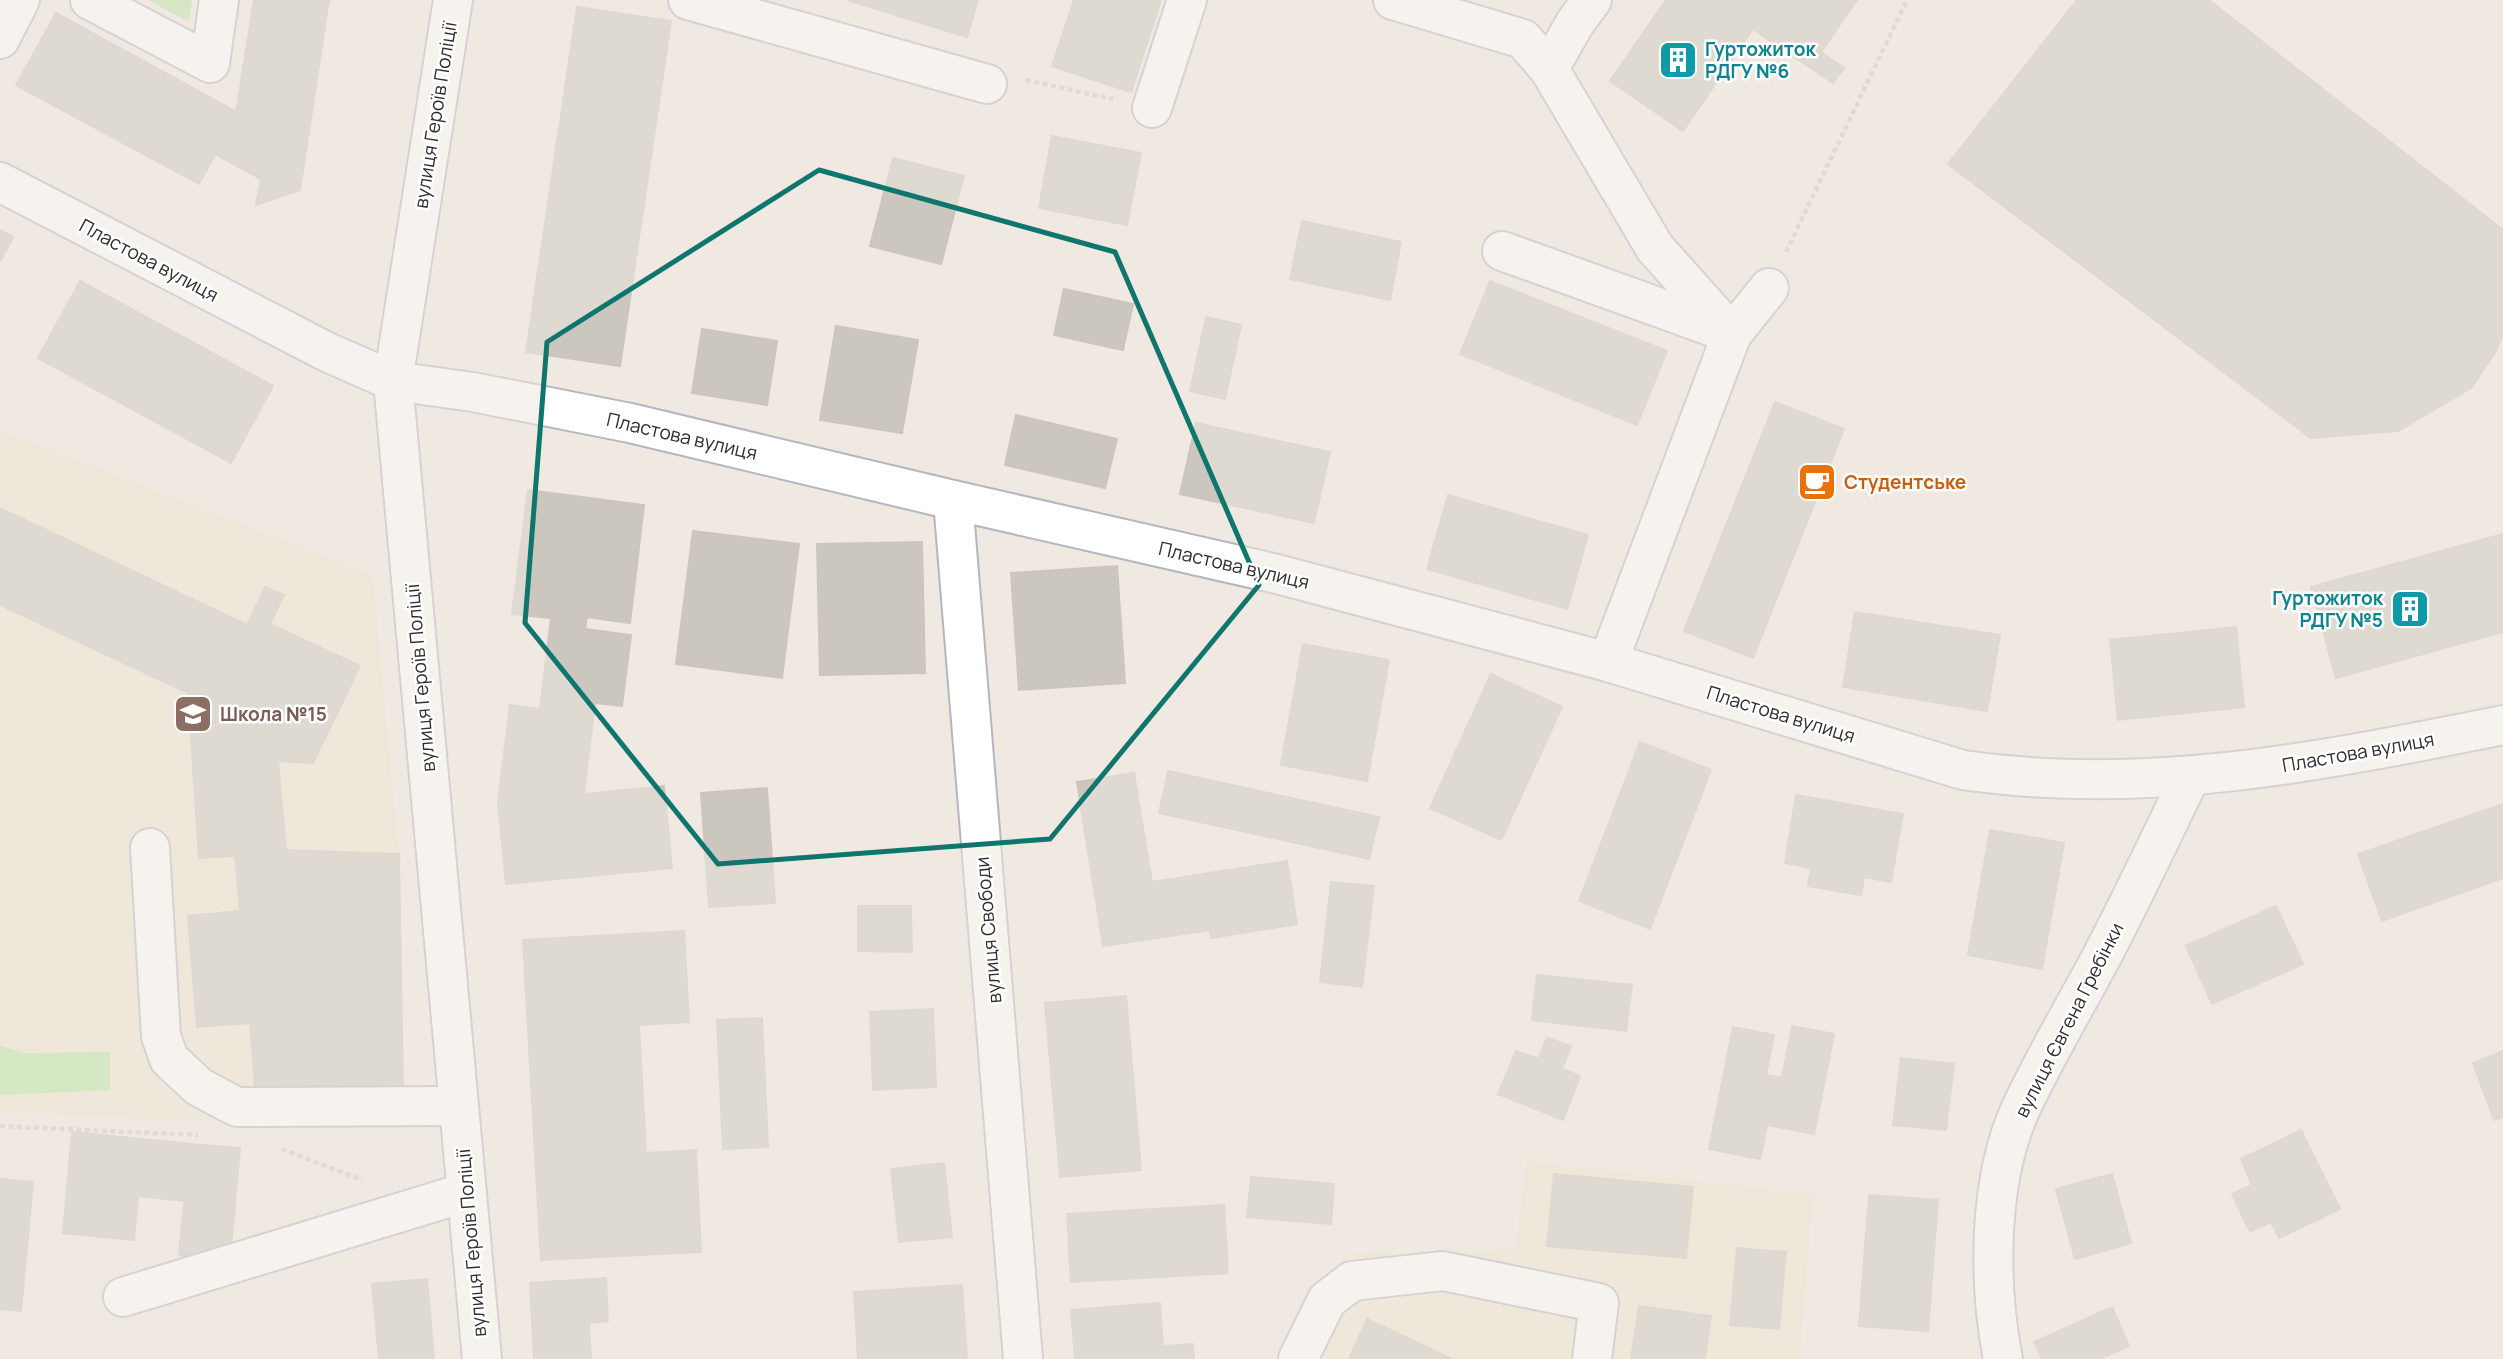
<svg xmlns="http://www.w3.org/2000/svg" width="2503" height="1359" font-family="Manrope,sans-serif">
	<rect width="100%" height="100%" fill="#efe9e1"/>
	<g fill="#f0e6d1">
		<polygon points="0,430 373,575 399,854 403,1127 0,1113"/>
		<polygon points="1526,1161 1813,1194 1800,1359 1280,1359 1303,1311 1347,1253 1515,1250"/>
	</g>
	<g fill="#b6e59e">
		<polygon points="148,0 192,0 189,22"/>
		<polygon points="0,1046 26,1053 110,1052 110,1090 0,1095"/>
	</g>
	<g fill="#cbc7bf" stroke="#cbc5ba" stroke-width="2">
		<polygon points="254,0 329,0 300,190 256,205 261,179 209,151 237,107"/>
		<polygon points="847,0 978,0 967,37"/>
		<polygon points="1074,0 1161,0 1131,92 1052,66"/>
		<polygon points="1666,0 1857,0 1821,52 1844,68 1833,83 1753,29 1683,131 1610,81"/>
		<polygon points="2077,0 2209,0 2502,229 2503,333 2496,351 2471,388 2398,431 2311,438 1948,164"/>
		<polygon points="577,7 671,21 620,366 526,352"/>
		<polygon points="56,13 235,111 209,151 215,155 199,184 16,85"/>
		<polygon points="1052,136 1141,153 1127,225 1039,208"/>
		<polygon points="893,158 964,176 941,264 870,246"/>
		<polygon points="1302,221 1401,242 1390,300 1290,279"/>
		<polygon points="0,230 13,237 0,262"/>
		<polygon points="80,281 273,386 231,463 38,358"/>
		<polygon points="1490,281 1667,351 1637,425 1460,354"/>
		<polygon points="1064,289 1133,304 1123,350 1054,335"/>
		<polygon points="1206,317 1241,325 1225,399 1190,391"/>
		<polygon points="836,326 918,340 902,433 820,420"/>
		<polygon points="702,329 777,341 767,405 692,393"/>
		<polygon points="1775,402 1844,429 1753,658 1684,631"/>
		<polygon points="1016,415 1117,439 1105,488 1005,465"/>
		<polygon points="1196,423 1330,452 1314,523 1180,494"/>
		<polygon points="528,490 644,505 630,623 587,617 585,629 631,635 622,706 595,703 584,794 664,786 672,868 506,884 498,802 510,705 540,709 551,618 512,614"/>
		<polygon points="1448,495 1588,535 1567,609 1427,569"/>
		<polygon points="0,508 247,625 265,587 284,595 270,624 360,666 313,763 278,761 286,850 399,854 403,1092 256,1099 250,1023 197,1027 188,916 240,911 235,856 199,858 188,693 0,605"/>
		<polygon points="693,531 799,544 782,678 676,664"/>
		<polygon points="2503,534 2503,632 2336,678 2311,587"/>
		<polygon points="922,542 925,673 820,675 817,544"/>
		<polygon points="1117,566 1125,683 1019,690 1011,573"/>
		<polygon points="1855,612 2000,635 1987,711 1843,687"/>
		<polygon points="2236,627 2244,707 2118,720 2110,640"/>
		<polygon points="1303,644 1389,660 1367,781 1281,765"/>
		<polygon points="1491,674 1562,707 1501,840 1430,808"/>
		<polygon points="1640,742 1711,770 1650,929 1579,901"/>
		<polygon points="1168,771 1379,817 1369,859 1159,813"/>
		<polygon points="1134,773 1152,882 1287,861 1297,924 1211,938 1210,930 1103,946 1077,782"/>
		<polygon points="767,788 775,903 709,907 701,793"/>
		<polygon points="1796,795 1903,814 1891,882 1864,877 1861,895 1808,886 1811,868 1785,863"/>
		<polygon points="2503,804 2503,878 2382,921 2358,854"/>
		<polygon points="1990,830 2064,843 2042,969 1968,955"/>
		<polygon points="1331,882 1374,886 1362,987 1320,982"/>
		<polygon points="858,906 911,906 912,952 858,951"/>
		<polygon points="2276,906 2303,964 2212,1004 2186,946"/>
		<polygon points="684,931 689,1022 639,1025 646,1153 696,1150 701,1252 541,1260 523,940"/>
		<polygon points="1537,975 1632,985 1626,1031 1532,1020"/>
		<polygon points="1126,996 1141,1170 1060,1177 1045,1003"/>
		<polygon points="933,1009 936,1087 873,1090 870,1012"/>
		<polygon points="762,1018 768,1147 723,1149 717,1020"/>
		<polygon points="1792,1026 1834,1034 1814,1134 1767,1125 1760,1159 1709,1149 1733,1027 1774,1035 1766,1075 1782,1078"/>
		<polygon points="1547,1038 1571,1046 1562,1069 1580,1076 1563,1120 1498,1094 1516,1051 1538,1059"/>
		<polygon points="2503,1051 2503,1117 2494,1120 2473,1063"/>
		<polygon points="1901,1058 1954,1064 1946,1130 1893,1125"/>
		<polygon points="2301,1130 2340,1209 2279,1238 2271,1222 2250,1232 2232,1194 2252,1185 2241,1159"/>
		<polygon points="72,1132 190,1144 185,1201 138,1196 134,1240 63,1233"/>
		<polygon points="190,1144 240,1148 230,1260 179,1255"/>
		<polygon points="944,1163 952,1237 899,1242 891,1169"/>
		<polygon points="1554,1174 1693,1187 1686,1258 1547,1246"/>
		<polygon points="2112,1174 2131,1243 2075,1259 2056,1189"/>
		<polygon points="1251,1177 1334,1184 1331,1224 1247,1217"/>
		<polygon points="0,1179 33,1182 21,1311 0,1309"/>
		<polygon points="1869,1195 1938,1200 1928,1331 1859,1326"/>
		<polygon points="1224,1205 1228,1273 1071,1282 1067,1214"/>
		<polygon points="1737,1248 1786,1252 1779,1329 1730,1325"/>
		<polygon points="606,1278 608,1321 589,1323 591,1359 534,1359 530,1283"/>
		<polygon points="427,1279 434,1359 379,1359 372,1284"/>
		<polygon points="962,1285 967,1359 858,1359 854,1292"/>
		<polygon points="1160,1303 1163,1346 1193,1344 1194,1359 1075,1359 1071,1310"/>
		<polygon points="1639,1306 1711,1316 1705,1359 1631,1359"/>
		<polygon points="2112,1307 2129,1346 2100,1359 2042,1359 2034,1342"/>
		<polygon points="1367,1319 1452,1359 1349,1359"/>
	</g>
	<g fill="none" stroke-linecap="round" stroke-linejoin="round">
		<defs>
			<g id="minor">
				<polyline points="90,0 210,63 219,0"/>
				<polyline points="453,0 393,381 482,1359"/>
				<polyline points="688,0 987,84"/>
				<polyline points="1393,0 1523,39 1549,69 1655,248 1732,334"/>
				<polyline points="0,39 20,0"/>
				<polyline points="1549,69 1575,23 1592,0"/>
				<polyline points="1152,108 1187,0"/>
				<path d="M0,182L327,352L393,381L473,392L630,423L953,500L1277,574L1608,662L1963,770C2147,797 2323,761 2503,725"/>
				<polyline points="1502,251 1727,332"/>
				<polyline points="953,500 1023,1359"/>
				<polyline points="1608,662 1732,334 1769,288"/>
				<polyline points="150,848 161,1036 169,1059 199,1087 237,1107 458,1106"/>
				<polyline points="123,1297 467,1192"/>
				<polyline points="1298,1359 1327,1300 1352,1281 1443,1271 1599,1303 1592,1359"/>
				<path d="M2003,1359C1988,1282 1988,1180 2021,1108C2045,1057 2074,1008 2101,958C2132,898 2161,838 2190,777"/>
			</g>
		</defs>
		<use href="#minor" stroke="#b4b7c1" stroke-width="42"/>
		<g stroke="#c9c9c9" stroke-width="4.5" stroke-dasharray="5 3.5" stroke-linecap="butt">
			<polyline points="1026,80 1113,99"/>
			<polyline points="1786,252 1907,0"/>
			<polyline points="0,1126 198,1135"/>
			<polyline points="282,1149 362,1180"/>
		</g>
		<use href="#minor" stroke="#fff" stroke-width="38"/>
	</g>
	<path d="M0 0H2503V1359H0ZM819,170L1115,252L1259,585L1050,839L718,864L525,623L547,342Z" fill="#efe9e1" fill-opacity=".55" fill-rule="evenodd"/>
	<path fill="none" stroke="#0f766e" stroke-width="5" stroke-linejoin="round" d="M819,170L1115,252L1259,585L1050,839L718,864L525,623L547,342Z"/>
	<defs>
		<symbol id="building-square" viewBox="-11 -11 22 22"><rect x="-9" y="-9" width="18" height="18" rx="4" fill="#0f9aa8" stroke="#fff"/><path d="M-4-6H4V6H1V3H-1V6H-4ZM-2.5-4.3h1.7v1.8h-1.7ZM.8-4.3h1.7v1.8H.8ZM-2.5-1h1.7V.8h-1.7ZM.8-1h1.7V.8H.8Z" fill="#fff"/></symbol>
		<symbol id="cafe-square" viewBox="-11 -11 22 22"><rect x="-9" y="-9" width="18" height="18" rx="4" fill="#e8710a" stroke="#fff"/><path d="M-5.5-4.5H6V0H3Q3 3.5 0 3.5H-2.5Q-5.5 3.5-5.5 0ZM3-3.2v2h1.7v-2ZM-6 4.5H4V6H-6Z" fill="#fff"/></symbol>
		<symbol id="school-square" viewBox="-11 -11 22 22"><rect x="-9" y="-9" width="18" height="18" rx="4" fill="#8d6e63" stroke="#fff"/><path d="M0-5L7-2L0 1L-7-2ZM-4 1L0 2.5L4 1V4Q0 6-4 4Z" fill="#fff"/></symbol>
	</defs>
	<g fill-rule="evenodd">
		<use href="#building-square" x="1656" y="38" width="44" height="44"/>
		<use href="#cafe-square" x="1795" y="460" width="44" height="44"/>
		<use href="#building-square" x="2388" y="587" width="44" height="44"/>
		<use href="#school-square" x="171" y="692" width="44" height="44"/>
	</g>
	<g text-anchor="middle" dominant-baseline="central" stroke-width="5" stroke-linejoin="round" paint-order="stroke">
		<g font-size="19" font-weight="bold" fill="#0d838f" stroke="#fff" text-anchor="start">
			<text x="1705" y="49">Гуртожиток<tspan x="1705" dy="22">РДГУ №6</tspan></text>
			<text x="2383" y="598" text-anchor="end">Гуртожиток<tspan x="2383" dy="22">РДГУ №5</tspan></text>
		</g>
		<g font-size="19" fill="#2e2e2e" stroke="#fff">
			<text transform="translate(435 115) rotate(-81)">вулиця Героїв Поліції</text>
			<text transform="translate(149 260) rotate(28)">Пластова вулиця</text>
			<text transform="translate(682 436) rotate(13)">Пластова вулиця</text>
			<text transform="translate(1234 565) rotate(13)">Пластова вулиця</text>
			<text transform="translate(420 678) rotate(-95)">вулиця Героїв Поліції</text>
			<text transform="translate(1781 714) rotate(17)">Пластова вулиця</text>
			<text transform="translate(2358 752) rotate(-10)">Пластова вулиця</text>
			<text transform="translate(988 930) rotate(-95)">вулиця Свободи</text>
			<text transform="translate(2069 1020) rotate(-63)">вулиця Євгена Гребінки</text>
			<text transform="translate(471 1243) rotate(-95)">вулиця Героїв Поліції</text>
		</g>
		<g font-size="19" font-weight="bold" fill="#c56008" stroke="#fff" text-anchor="start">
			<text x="1844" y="482">Студентське</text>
		</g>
		<g font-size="19" font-weight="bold" fill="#785e54" stroke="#fff" text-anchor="start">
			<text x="220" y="714">Школа №15</text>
		</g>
	</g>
</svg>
